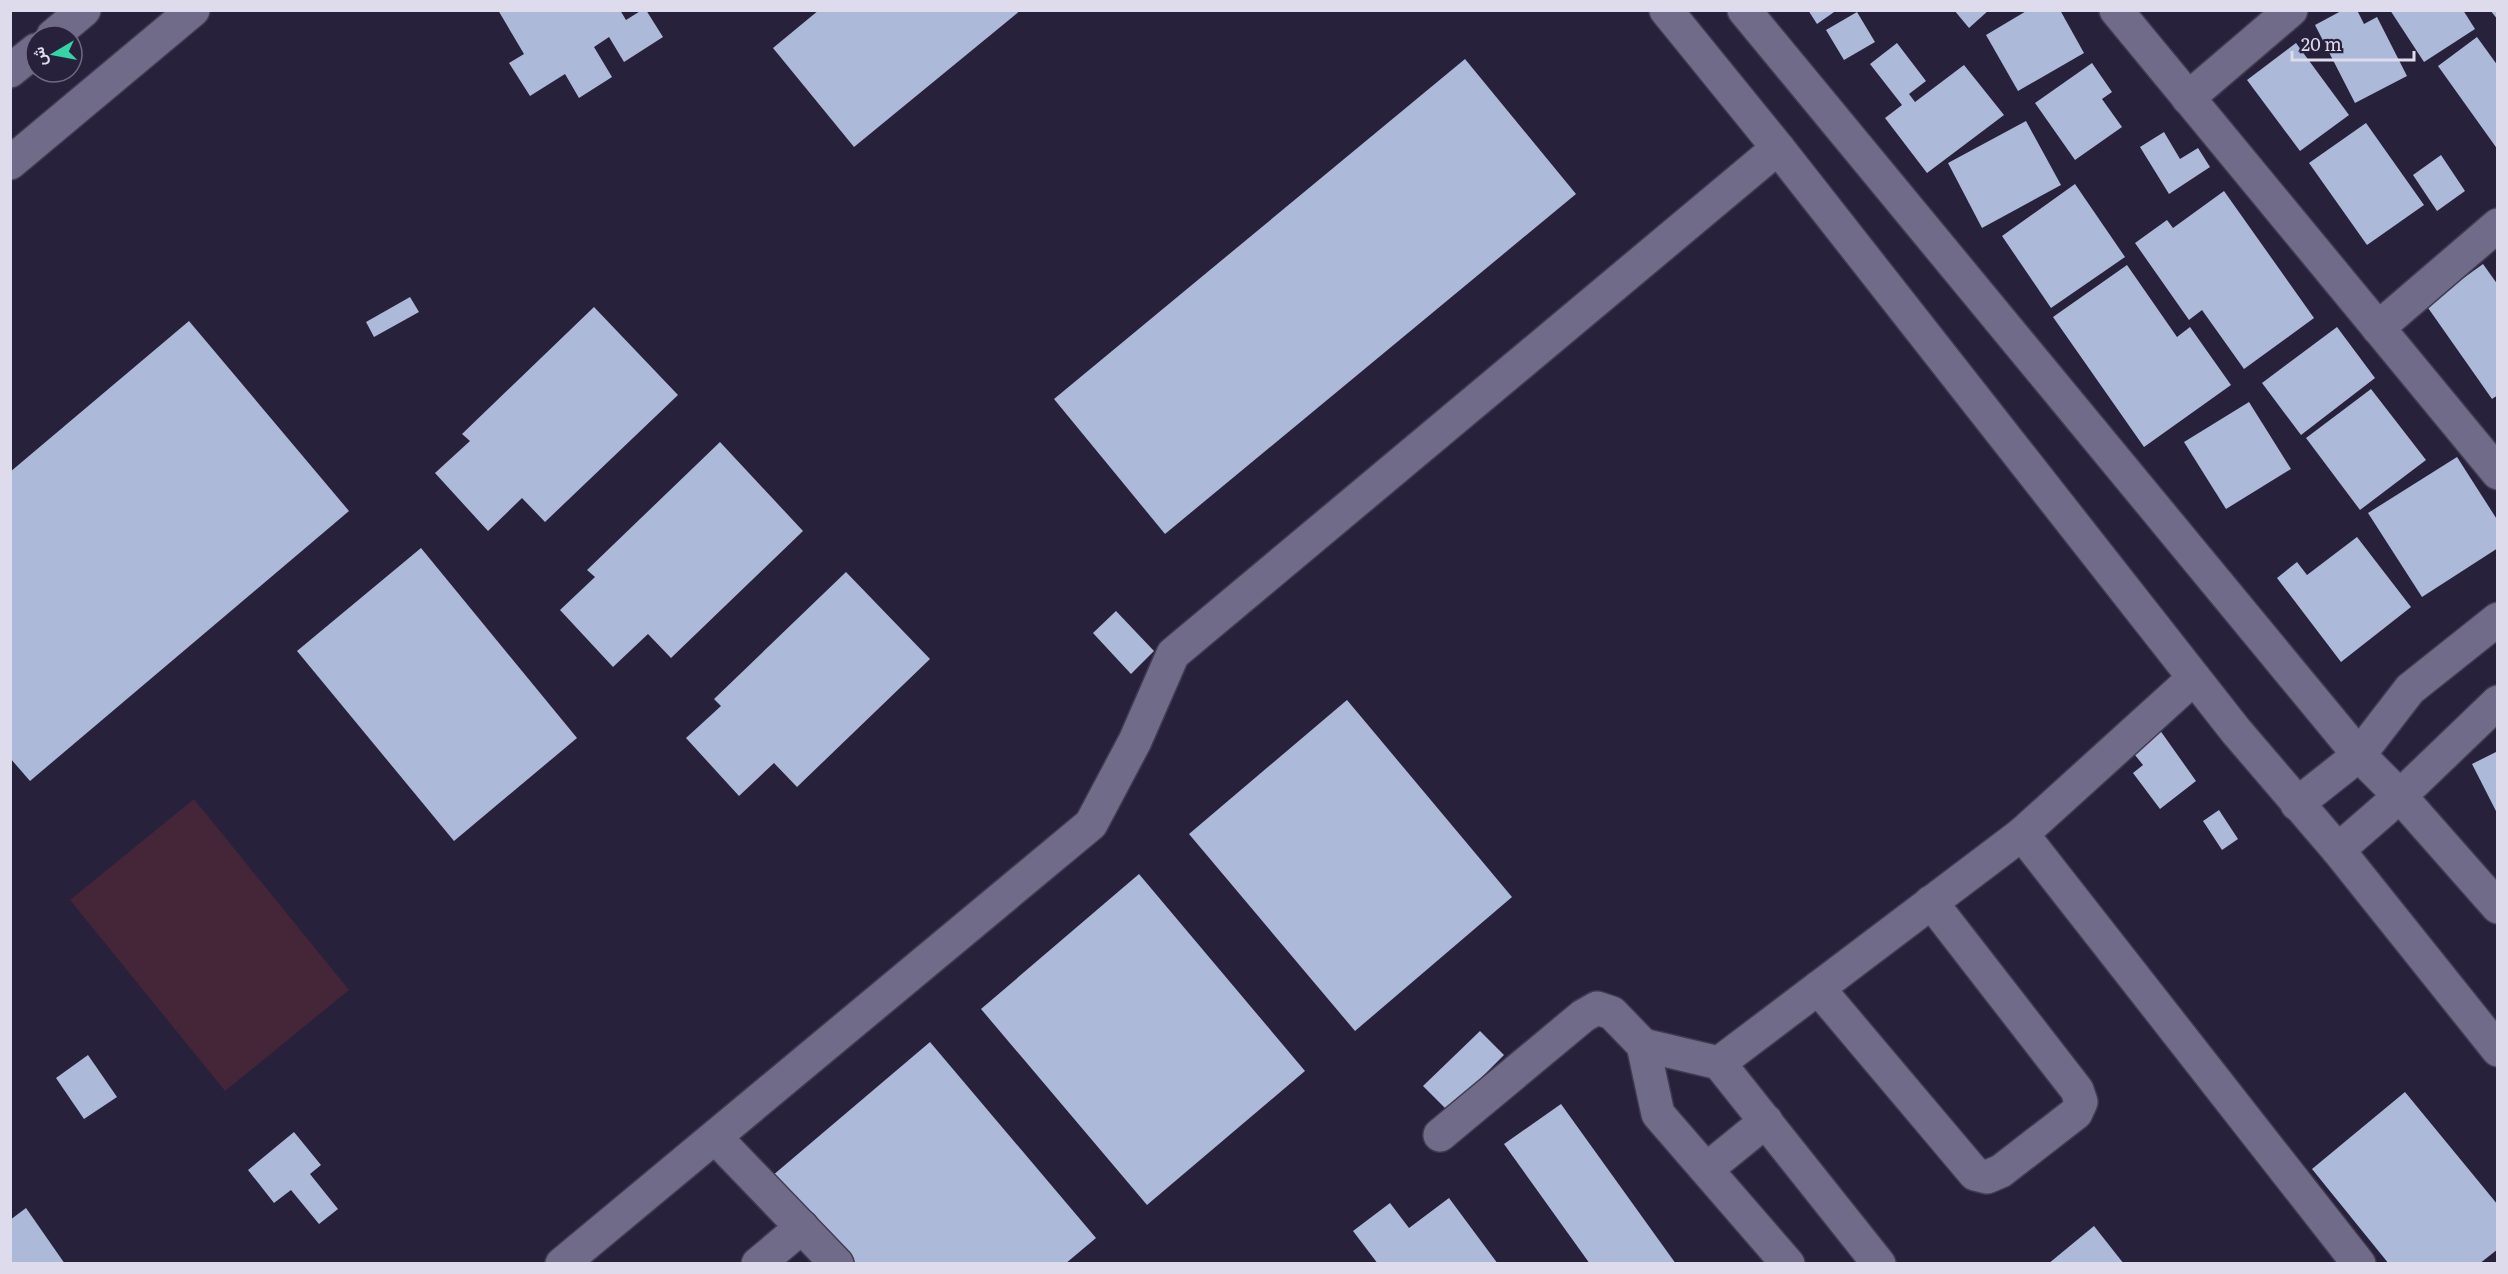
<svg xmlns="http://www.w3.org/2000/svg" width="2508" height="1274" font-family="Literata,Vazirmatn,serif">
	<rect width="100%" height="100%" fill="#27213b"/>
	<polygon fill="#452538" points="194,799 349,990 225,1091 70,900"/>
	<g fill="#adb9d9">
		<polygon points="498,10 620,10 626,20 642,10 646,10 663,37 624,62 609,37 594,47 612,77 579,98 565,74 530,96 509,63 524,54"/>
		<polygon points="819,10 1021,10 854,147 773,48"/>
		<polygon points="1808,10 1837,10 1817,24"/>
		<polygon points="1954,10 1989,10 1969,28"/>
		<polygon points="2028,10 2060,10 2084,53 2018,91 1986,35"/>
		<polygon points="2343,10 2357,10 2364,24 2377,17 2407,76 2355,103 2315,25"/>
		<polygon points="2390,10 2463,10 2475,29 2424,62"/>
		<polygon points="2490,10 2498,10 2498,20"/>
		<polygon points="1857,12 1875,42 1844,60 1826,30"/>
		<polygon points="2477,37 2498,66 2498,150 2438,66"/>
		<polygon points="1897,43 1926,81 1909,94 1915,102 1964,65 2004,115 1927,173 1885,118 1902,105 1870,64"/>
		<polygon points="2296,43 2349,115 2300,151 2247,80"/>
		<polygon points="1465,59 1576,194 1165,534 1054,399"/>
		<polygon points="2092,63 2112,92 2102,99 2122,127 2075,160 2035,103"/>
		<polygon points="2026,121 2061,185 1982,228 1948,163"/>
		<polygon points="2366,123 2424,205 2367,245 2309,163"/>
		<polygon points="2164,132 2180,159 2198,148 2210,167 2169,194 2140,147"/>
		<polygon points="2441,155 2465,191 2437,211 2413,175"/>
		<polygon points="2075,184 2125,257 2051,308 2002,236"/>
		<polygon points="2224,191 2314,318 2244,369 2202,310 2189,320 2135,243 2167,220 2173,228"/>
		<polygon points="2483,264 2498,285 2498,395 2492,399 2426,305"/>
		<polygon points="2127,265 2177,337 2190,327 2231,385 2144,447 2053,317"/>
		<polygon points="410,297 419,312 374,337 366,322"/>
		<polygon points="594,307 678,395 545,522 522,498 488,531 435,473 470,441 462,434"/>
		<polygon points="189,321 349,511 30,781 10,758 10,472"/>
		<polygon points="2337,327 2375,378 2301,435 2262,383"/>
		<polygon points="2371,389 2426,460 2360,510 2306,438"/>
		<polygon points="2249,402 2291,469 2226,509 2184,442"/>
		<polygon points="720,442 803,531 671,658 648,634 613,667 560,610 595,577 587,570"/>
		<polygon points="2457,457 2498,521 2498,548 2422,597 2368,513"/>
		<polygon points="2357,537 2411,607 2341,662 2277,578 2297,562 2307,575"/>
		<polygon points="421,548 577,738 454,841 297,651"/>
		<polygon points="846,572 930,659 797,787 774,763 739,796 686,738 721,706 714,699"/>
		<polygon points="1116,611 1154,651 1131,674 1093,633"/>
		<polygon points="1347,700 1512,897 1355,1031 1189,834"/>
		<polygon points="2157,726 2196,781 2160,809 2133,773 2143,765 2131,750"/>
		<polygon points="2498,751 2498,815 2472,764"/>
		<polygon points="2219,810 2238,839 2222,850 2203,821"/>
		<polygon points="1139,874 1305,1071 1147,1205 981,1009"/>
		<polygon points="1480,1031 1504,1055 1448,1111 1423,1086"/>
		<polygon points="930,1042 1096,1238 1065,1264 846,1264 772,1176"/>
		<polygon points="88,1055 117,1097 84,1119 56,1078"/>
		<polygon points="2405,1092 2498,1205 2498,1249 2479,1264 2389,1264 2312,1169"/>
		<polygon points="1561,1104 1676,1264 1590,1264 1504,1144"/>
		<polygon points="294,1132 321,1165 310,1174 338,1209 319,1224 291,1190 274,1203 248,1170"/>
		<polygon points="1449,1198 1498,1264 1378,1264 1353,1231 1390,1203 1409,1228"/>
		<polygon points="26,1208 65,1264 10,1264 10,1220"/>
		<polygon points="2094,1226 2124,1264 2048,1264"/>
	</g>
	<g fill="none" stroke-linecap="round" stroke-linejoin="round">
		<defs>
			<g id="minor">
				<polyline points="1666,10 1778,148 2236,731 2338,850 2400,796 2498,702"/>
				<polyline points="1744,10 2359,755 2400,796 2498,907"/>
				<polyline points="2116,10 2498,473"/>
				<polyline points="53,36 84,10"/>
				<polyline points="10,71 36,50"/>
				<polyline points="2188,98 2291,10"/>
				<polyline points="10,163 193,10"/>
				<polyline points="2378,328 2498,225"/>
				<polyline points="2297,804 2359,755 2410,689 2498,619"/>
				<polyline points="2022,834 2359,1264"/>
				<polyline points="2338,850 2498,1050"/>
				<polyline points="1818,988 1975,1174 1987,1177 2001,1171 2076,1113 2081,1102 2077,1090 1931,902"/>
				<polyline points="1643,1045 1719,1063 1879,1264"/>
				<polyline points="1719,1063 2022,834 2194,678"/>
				<polyline points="1440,1135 1583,1016 1597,1008 1612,1013 1643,1045 1658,1114 1788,1264"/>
				<polyline points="715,1137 837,1264"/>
				<polyline points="1707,1169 1766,1121"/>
				<polyline points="562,1264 1091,824 1135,741 1173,654 1778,148"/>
				<polyline points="758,1264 802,1227"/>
			</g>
		</defs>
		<use href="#minor" stroke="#413b52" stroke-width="36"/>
		<use href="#minor" stroke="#716b8a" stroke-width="33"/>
	</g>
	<rect width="2508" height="1274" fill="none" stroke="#dedbed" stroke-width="24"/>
	<g transform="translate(54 54) rotate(260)"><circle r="28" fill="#27213b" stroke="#706b82" stroke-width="1.5"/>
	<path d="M0-4.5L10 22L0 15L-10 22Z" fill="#35d4a7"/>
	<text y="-9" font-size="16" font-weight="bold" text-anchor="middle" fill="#dedbed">ش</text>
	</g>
	<path d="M2292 51v9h122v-9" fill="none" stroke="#dedbed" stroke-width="3"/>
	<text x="2301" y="51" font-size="18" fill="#dedbed" stroke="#27213b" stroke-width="4.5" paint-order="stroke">20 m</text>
</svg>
